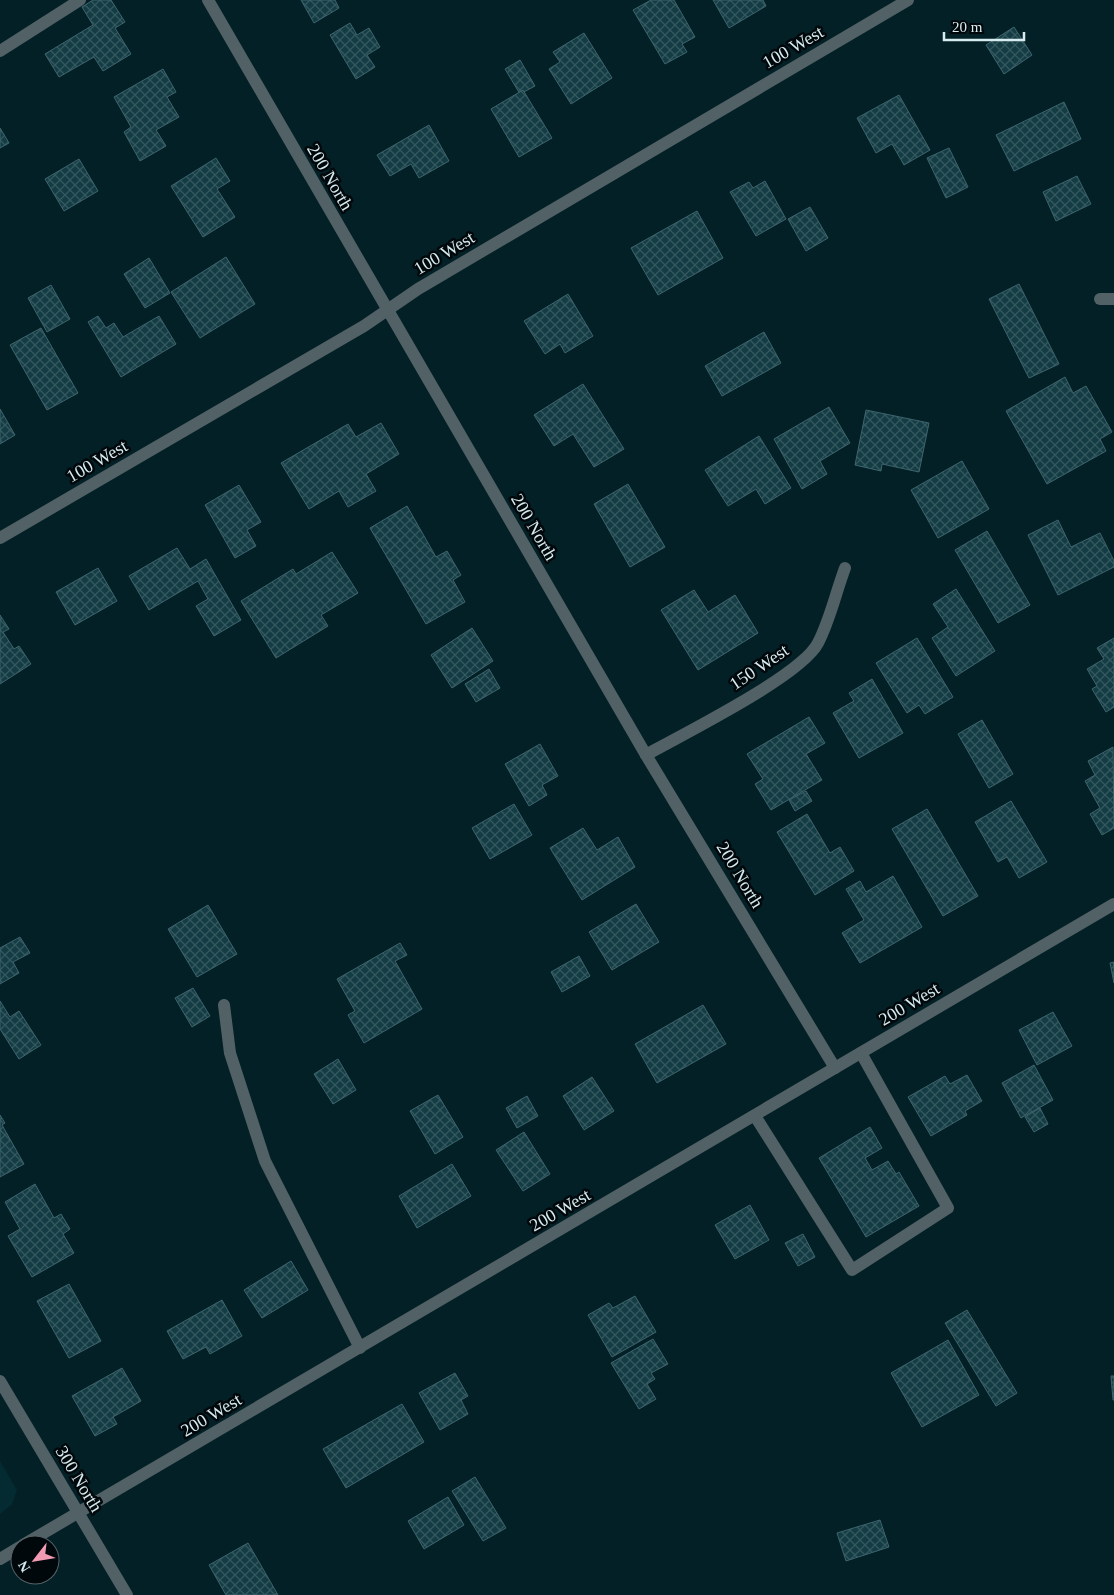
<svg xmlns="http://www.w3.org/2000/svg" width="1114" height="1595" font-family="'Times New Roman',serif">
	<defs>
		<pattern id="building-cross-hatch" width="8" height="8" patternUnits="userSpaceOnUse" patternTransform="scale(1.25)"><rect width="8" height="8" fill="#143c44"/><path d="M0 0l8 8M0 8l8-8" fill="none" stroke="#35585f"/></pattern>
	</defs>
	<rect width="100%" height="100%" fill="#032026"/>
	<polygon fill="#042b32" points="0,1461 17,1490 12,1504 0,1514"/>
	<g fill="url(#building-cross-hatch)" stroke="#3e646d">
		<polygon points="93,0 111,0 125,22 115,28 131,54 103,71 94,57 59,77 45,54 93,25 82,7"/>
		<polygon points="301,0 335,0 339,8 314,23"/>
		<polygon points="651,0 674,0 695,37 682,44 687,52 665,64 633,10"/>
		<polygon points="713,0 763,0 766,6 729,28"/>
		<polygon points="350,23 357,35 369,28 380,47 367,55 375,67 356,79 330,35"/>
		<polygon points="1014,27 1032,55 1004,74 986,45"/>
		<polygon points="584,33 612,78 571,104 549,69 560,62 553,52"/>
		<polygon points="520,60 535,86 520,94 505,69"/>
		<polygon points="163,69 176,92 167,97 179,117 156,130 166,146 140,161 124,132 131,127 114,97"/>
		<polygon points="523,90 552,138 519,157 491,109"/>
		<polygon points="899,95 930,150 904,165 892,144 876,153 857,118"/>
		<polygon points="1064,102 1081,139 1014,171 996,135"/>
		<polygon points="429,125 449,161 419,178 411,164 390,176 377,155"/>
		<polygon points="0,128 9,143 0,148"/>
		<polygon points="949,148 968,187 946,198 927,158"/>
		<polygon points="216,158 230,181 217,189 235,217 203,237 171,186"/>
		<polygon points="79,159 98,191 64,211 45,179"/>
		<polygon points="1077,176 1091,204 1056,221 1043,192"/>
		<polygon points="765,181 786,219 756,236 730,192 749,182 753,188"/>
		<polygon points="810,207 828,238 806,251 788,219"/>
		<polygon points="697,211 723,258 658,295 631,248"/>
		<polygon points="226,257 255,304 200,338 171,292"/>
		<polygon points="149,258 170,293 145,308 124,274"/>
		<polygon points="1019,284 1059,364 1029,378 989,299"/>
		<polygon points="51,285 70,319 47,332 28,298"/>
		<polygon points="568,294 593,336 565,353 560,344 545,354 524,321"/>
		<polygon points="98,316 106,328 114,323 123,337 159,316 176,344 121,377 88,322"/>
		<polygon points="41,328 78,393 47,410 10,345"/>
		<polygon points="764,332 781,363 722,396 705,366"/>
		<polygon points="1065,377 1073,393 1086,386 1112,432 1100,439 1106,451 1047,484 1006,411"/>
		<polygon points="583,384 624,449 594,467 573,434 554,446 534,415"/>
		<polygon points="829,407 850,443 820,461 827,474 802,489 774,439"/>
		<polygon points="0,409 15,435 0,444"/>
		<polygon points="866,410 929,423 919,472 882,464 881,471 855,465"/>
		<polygon points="381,423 399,454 366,474 376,491 348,507 339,491 309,509 281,463 348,424 356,437"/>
		<polygon points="759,436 791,488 765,504 756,489 728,506 705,470"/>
		<polygon points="962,461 989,509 938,538 911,490"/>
		<polygon points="628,484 665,547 630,567 594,504"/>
		<polygon points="239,485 261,522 247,530 256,546 235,558 205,505"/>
		<polygon points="407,506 436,557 447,551 461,575 453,580 465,602 426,624 370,528"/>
		<polygon points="1058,520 1071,547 1100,533 1114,561 1114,567 1058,595 1028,535"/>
		<polygon points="987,531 1030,605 998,623 955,550"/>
		<polygon points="177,548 190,569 206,559 241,620 214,636 196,606 208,599 198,581 149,610 129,576"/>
		<polygon points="332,552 358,593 321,615 328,626 276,658 241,601 293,569 296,574"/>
		<polygon points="98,568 117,601 75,625 56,592"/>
		<polygon points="956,589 995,651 956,676 932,638 948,627 933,604"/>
		<polygon points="694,590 708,612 735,595 758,633 698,670 661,610"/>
		<polygon points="0,615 9,629 3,632 14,649 19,646 31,664 0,684"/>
		<polygon points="472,628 493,661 452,688 431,655"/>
		<polygon points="917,638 953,697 925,714 919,705 907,713 876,663"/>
		<polygon points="1114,638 1114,707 1106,712 1092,689 1097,686 1087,669 1104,659 1097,648"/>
		<polygon points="489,669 500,688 476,702 465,684"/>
		<polygon points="872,679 903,733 859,758 833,713 854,701 849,693"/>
		<polygon points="809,717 825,743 806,754 822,780 771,810 755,784 763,779 747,754"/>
		<polygon points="982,720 1013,774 989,788 958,734"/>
		<polygon points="540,744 558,776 542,785 547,795 529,806 505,764"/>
		<polygon points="1113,747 1114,828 1102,835 1090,814 1100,808 1085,781 1095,775 1088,761"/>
		<polygon points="806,791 812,801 795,811 789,800"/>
		<polygon points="1011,801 1047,862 1019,878 1007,857 998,862 975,822"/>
		<polygon points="514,804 532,835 490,859 472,828"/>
		<polygon points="927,809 978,896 943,916 892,829"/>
		<polygon points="807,814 830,853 840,847 854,871 815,895 777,832"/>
		<polygon points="583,828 597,850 618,837 635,867 582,900 550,848"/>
		<polygon points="893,876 922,927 860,963 842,933 864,920 846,889 860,881 866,892"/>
		<polygon points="636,904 659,942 612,970 589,932"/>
		<polygon points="208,905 237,954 197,977 168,929"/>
		<polygon points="20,937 30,953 13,962 19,973 0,984 0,948"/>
		<polygon points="400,943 407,955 395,961 422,1009 364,1043 348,1015 355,1011 337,979"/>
		<polygon points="579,956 590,976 562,992 551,972"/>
		<polygon points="1114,962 1114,983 1110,963"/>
		<polygon points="193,988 210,1016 192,1027 175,998"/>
		<polygon points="0,1001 10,1017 19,1011 41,1045 19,1059 0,1029"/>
		<polygon points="703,1005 726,1044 657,1083 635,1044"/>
		<polygon points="1053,1012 1072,1046 1037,1065 1019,1030"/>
		<polygon points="338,1059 356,1090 333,1104 314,1074"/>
		<polygon points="1034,1065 1053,1100 1021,1118 1002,1083"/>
		<polygon points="967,1075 982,1101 965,1111 967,1115 931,1136 908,1097 945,1076 950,1084"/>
		<polygon points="592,1077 614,1111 584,1130 563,1096"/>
		<polygon points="438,1095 463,1137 435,1154 410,1111"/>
		<polygon points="527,1096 538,1116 517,1128 506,1108"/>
		<polygon points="1040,1108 1048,1124 1034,1132 1025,1117"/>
		<polygon points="0,1115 5,1123 2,1125 24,1164 0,1177"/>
		<polygon points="870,1127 882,1148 865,1158 872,1170 888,1161 896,1174 899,1172 919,1206 866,1237 819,1158"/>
		<polygon points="524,1132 550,1174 523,1191 496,1150"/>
		<polygon points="452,1164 471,1196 417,1228 399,1196"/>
		<polygon points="35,1184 54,1218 61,1214 70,1229 63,1234 74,1253 32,1277 8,1236 20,1229 5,1202"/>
		<polygon points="750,1205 769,1240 735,1259 715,1225"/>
		<polygon points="803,1234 815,1257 798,1266 785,1243"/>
		<polygon points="291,1261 308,1290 262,1318 244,1290"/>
		<polygon points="69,1284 101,1341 69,1358 37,1301"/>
		<polygon points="635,1296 656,1332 612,1357 588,1315 609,1303 613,1308"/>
		<polygon points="222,1300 242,1336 210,1354 206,1347 183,1359 167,1331"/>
		<polygon points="967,1310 1017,1393 996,1406 945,1323"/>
		<polygon points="653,1339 668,1364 651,1373 655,1379 647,1384 656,1399 639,1409 611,1363"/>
		<polygon points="948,1340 979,1395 922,1427 891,1373"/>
		<polygon points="122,1368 141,1401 113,1417 117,1424 95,1436 72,1396"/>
		<polygon points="455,1373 468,1396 461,1400 468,1414 440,1430 419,1393"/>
		<polygon points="1111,1376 1114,1376 1114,1400 1113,1400"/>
		<polygon points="402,1404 424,1442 346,1488 323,1449"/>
		<polygon points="475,1477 506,1528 483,1541 452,1491"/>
		<polygon points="448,1497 464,1525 424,1549 408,1521"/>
		<polygon points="880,1520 889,1547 846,1561 837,1533"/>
		<polygon points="248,1543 278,1595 226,1595 209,1565"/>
	</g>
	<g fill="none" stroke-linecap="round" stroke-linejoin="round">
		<g stroke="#516165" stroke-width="12">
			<polyline points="0,51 80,0"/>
			<polyline points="1100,299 1114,299"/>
			<polyline points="224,1005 230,1053 265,1161 360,1348"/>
			<polyline points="755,1116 852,1270 948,1208 861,1053"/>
		</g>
		<g stroke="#516165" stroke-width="12">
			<polyline points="208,0 646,755 835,1068"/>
			<path d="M646,755C683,734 801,676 818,643C830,620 836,592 845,568"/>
			<polyline points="23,1545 1114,904"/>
			<polyline points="0,1559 20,1547"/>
		</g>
		<g stroke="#516165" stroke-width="12">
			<polyline points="0,538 364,326 418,289 908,0"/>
			<polyline points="0,1381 127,1595"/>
		</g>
	</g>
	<g text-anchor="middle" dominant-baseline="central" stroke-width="5" stroke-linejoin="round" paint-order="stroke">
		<g font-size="18" fill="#d7ecf0" stroke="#00080c">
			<text transform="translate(793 47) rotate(-30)">100 West</text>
			<text transform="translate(330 177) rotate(60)">200 North</text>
			<text transform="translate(444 253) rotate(-31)">100 West</text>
			<text transform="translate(97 461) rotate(-30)">100 West</text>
			<text transform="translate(534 527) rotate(60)">200 North</text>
			<text transform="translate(759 667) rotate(-34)">150 West</text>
			<text transform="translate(740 875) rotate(59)">200 North</text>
			<text transform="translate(909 1004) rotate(-31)">200 West</text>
			<text transform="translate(560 1210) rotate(-30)">200 West</text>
			<text transform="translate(211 1415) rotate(-31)">200 West</text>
			<text transform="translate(79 1479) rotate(59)">300 North</text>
		</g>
	</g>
	<g transform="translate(35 1560) rotate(239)"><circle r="24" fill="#00080c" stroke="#566367"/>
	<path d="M0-4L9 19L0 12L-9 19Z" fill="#f19ab2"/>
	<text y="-8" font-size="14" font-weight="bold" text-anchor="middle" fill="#d7ecf0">N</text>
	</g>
	<path d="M944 32v8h80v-8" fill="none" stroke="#d7ecf0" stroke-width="2.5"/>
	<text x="952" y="32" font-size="15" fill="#d7ecf0" stroke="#00080c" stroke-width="4" paint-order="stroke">20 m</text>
</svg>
